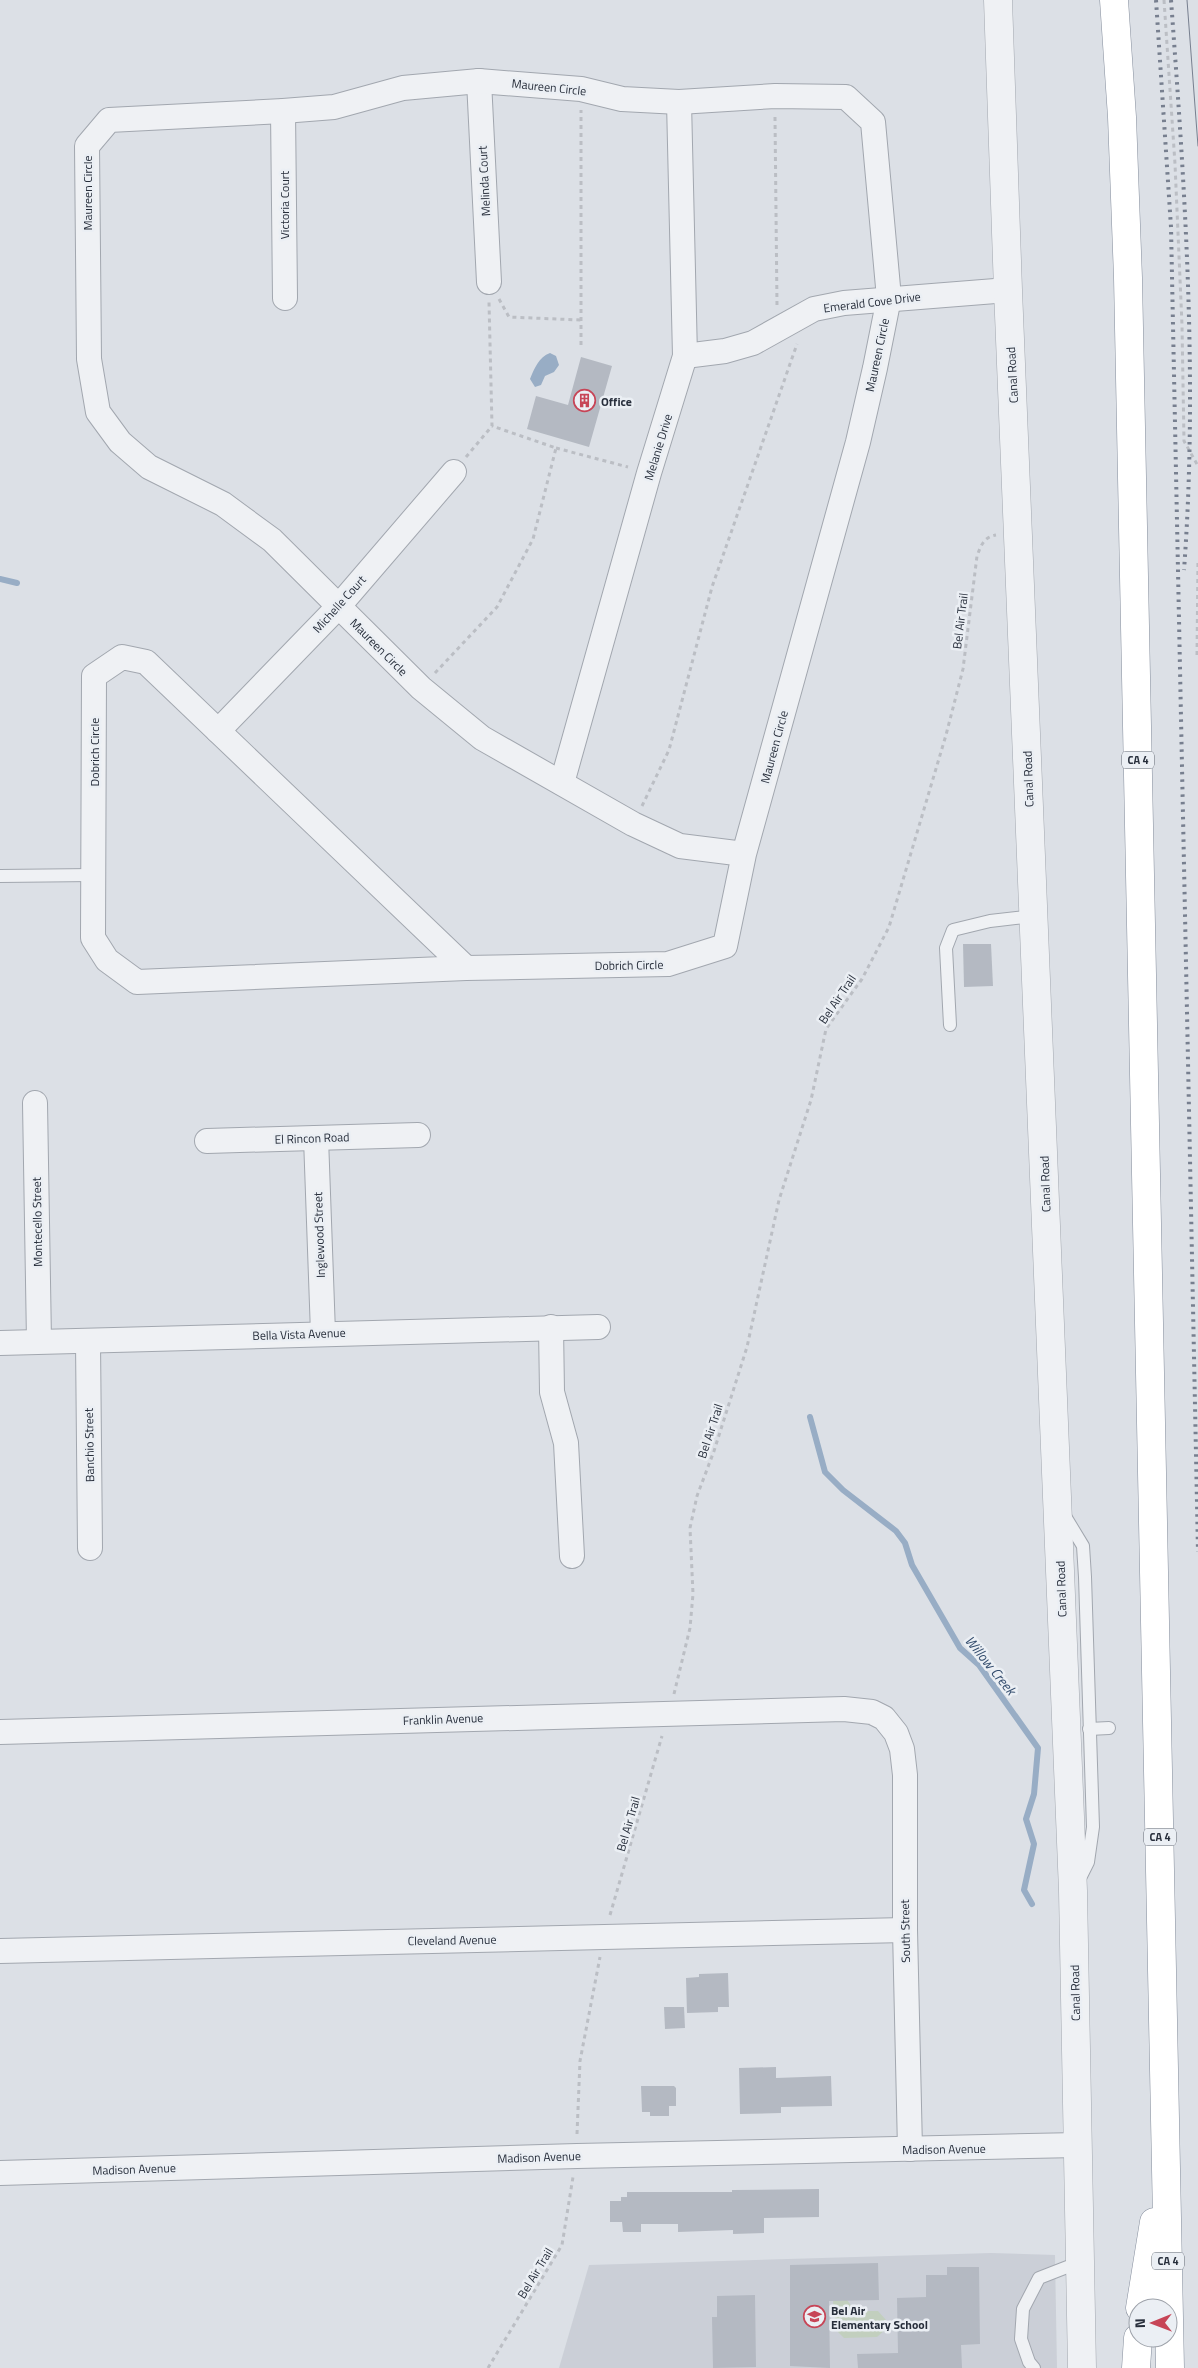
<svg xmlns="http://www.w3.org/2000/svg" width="1198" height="2368" font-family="'Titillium Web',sans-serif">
	<rect width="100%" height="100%" fill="#dce0e6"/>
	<polygon fill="#cbcfd7" points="991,2253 1055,2255 1057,2368 559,2368 589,2265"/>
	<polygon fill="#c2cfbe" points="847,2300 855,2311 878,2311 886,2320 886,2329 877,2337 844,2338 836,2330 833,2301"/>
	<path fill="#98adc5" d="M550,353L556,356L559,365L554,372L545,376L541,385L535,387L530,379C534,369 539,357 550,353Z"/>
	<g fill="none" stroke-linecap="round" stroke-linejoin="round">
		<g stroke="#98adc5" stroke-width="6">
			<polyline points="0,579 17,583"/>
			<polyline points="810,1417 825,1472 843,1490 896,1531 905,1543 912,1565 960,1648 979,1665 1038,1748 1034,1794 1026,1819 1034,1844 1024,1890 1032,1904"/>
		</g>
	</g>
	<g fill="#b4b9c2">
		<polygon points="581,357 612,366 589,447 527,429 536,396 568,405"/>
		<polygon points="963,944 991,944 993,986 964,987"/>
		<polygon points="728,1973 729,2007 718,2007 718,2012 687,2013 686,1978 699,1977 699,1974"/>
		<polygon points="664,2007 684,2007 685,2028 665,2029"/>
		<polygon points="776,2067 776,2078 831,2076 832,2106 781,2107 781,2113 740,2114 739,2068"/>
		<polygon points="641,2086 674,2086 676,2088 676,2106 669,2106 669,2116 650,2116 650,2112 642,2112"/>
		<polygon points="819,2189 819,2217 764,2218 764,2233 733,2234 733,2230 678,2232 678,2224 641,2224 641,2232 623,2232 622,2222 610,2222 610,2201 621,2201 621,2197 627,2197 627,2192 732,2192 732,2190"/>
		<polygon points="878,2263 879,2300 829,2301 830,2368 790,2366 790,2265"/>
		<polygon points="947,2267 979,2267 980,2344 961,2345 962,2368 858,2368 857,2354 898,2353 897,2298 926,2297 926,2275 947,2275"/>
		<polygon points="755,2295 756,2367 713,2368 712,2317 717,2317 717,2296"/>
	</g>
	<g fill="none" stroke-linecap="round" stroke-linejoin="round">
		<defs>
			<g id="service">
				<polyline points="0,876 93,875"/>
				<polyline points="950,1025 946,948 953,930 990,921 1034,916"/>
				<polyline points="1063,1513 1083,1546 1085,1577 1093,1827 1088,1862 1079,1880"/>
				<polyline points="1089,1729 1109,1728"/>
				<polyline points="1034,2368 1029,2362 1021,2339 1023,2309 1039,2278 1080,2262"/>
			</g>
			<g id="minor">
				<polyline points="479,81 489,282"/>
				<polyline points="283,111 285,298"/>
				<polyline points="685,356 725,351 753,343 814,309 844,303 1008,290"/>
				<polyline points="218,731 338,607 454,472"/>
				<polyline points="562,783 649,473 685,356 679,102"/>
				<polyline points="466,968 146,662 122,657 94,676 93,938 107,960 137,982 466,968 668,964 725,946 744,854 858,442 875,368 889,298 873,122 846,97 775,96 679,102 622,99 581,89 479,81 403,88 334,107 283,111 109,120 87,146 89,359 98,412 120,442 149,467 223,504 272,540 421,688 482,738 633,824 680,846 744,854"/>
				<polyline points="35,1103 39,1341"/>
				<polyline points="316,1138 323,1333"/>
				<polyline points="207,1141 418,1135"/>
				<polyline points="551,1327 552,1392 566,1443 572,1556"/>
				<polyline points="88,1342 90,1548"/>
				<polyline points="0,1343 598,1327"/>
				<polyline points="0,1732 844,1709 872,1712 884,1718 896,1733 902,1749 905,1775 905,1930 910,2149"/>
				<polyline points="0,1951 905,1930"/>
				<polyline points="0,2173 577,2156 1078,2145"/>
			</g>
			<polyline id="tertiary" points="998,0 1008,290 1073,1891 1082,2368"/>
			<g id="motorway">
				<polyline points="1114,0 1122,117 1128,278 1170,2368"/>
				<polyline points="1140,2308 1154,2222"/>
				<polyline points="1136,2368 1138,2338"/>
			</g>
		</defs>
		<use href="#service" stroke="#a2a7af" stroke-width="14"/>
		<use href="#minor" stroke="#a2a7af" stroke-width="26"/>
		<use href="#tertiary" stroke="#a2a7af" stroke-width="29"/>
		<use href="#motorway" stroke="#848d9c" stroke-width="29"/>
		<g stroke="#bbbec4" stroke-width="3" stroke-dasharray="4 4" stroke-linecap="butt">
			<polyline points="1164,0 1175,164 1182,325 1184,441 1198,466"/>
			<polyline points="775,117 777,306"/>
			<polyline points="499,299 509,317 581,320"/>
			<polyline points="581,345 581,110"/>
			<polyline points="556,448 628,467"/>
			<polyline points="466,457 492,426 489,302"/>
			<polyline points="1197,655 1198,559"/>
			<polyline points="435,673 497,607 533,539 556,448 492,426"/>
			<polyline points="642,806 669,750 712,587 797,344"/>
			<path d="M674,1694L690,1628L693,1594L690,1528L697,1496L714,1451L747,1347L779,1200L811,1100L826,1029L862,979L889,927L946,735L963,669L977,556C981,545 984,537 996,535"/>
			<polyline points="610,1915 662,1736"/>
			<polyline points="577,2134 580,2061 600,1957"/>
			<polyline points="488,2368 562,2245 573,2177"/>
		</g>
		<use href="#service" stroke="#eff1f4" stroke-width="12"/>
		<use href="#minor" stroke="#eff1f4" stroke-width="24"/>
		<use href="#tertiary" stroke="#eff1f4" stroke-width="28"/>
		<use href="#motorway" stroke="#fff" stroke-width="28"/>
		<polyline stroke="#777f8f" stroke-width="1" points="1187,0 1198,146"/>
		<g stroke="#777f8f" stroke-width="4" stroke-dasharray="2.5 5" stroke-linecap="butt">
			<polyline points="1156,0 1171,227 1198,1552"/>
			<path d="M1171,0C1185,189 1198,381 1184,570"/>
		</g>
	</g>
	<defs>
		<symbol id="building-ring" viewBox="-11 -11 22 22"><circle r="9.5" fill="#ebeff4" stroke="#c74557" stroke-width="1.5"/><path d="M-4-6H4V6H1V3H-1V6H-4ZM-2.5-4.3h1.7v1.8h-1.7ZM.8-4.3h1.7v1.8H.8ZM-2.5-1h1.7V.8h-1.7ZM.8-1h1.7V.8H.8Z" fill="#c74557"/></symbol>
		<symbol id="school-ring" viewBox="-11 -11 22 22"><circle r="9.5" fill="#ebeff4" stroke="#c74557" stroke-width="1.5"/><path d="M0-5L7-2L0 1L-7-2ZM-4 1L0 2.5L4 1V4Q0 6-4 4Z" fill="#c74557"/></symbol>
	</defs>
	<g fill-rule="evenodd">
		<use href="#building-ring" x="572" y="388" width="25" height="25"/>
		<use href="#school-ring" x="802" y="2304" width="25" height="25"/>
	</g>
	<g text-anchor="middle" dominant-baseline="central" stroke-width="5" stroke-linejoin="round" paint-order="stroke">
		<g fill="#ebeff4" stroke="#626872" stroke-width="1">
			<rect x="1122" y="751.5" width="32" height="17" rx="4"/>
			<rect x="1144" y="1828.5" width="32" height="17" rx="4"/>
			<rect x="1152" y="2252.5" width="32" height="17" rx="4"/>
		</g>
		<g font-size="11" font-weight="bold" fill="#272e3b">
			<text x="1138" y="760">CA 4</text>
			<text x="1160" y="1837">CA 4</text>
			<text x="1168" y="2261">CA 4</text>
		</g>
		<g font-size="12" fill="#272e3b" stroke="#ebeff4">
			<text transform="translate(549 87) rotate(6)">Maureen Circle</text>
			<text transform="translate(484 181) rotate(-93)">Melinda Court</text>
			<text transform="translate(87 193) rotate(-90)">Maureen Circle</text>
			<text transform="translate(284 205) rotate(-90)">Victoria Court</text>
			<text transform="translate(872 302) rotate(-7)">Emerald Cove Drive</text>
			<text transform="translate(877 355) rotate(-78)">Maureen Circle</text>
			<text transform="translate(1012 375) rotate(-93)">Canal Road</text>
			<text transform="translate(658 447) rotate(-73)">Melanie Drive</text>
			<text transform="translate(339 604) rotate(-48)">Michelle Court</text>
			<text transform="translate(960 621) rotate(-83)">Bel Air Trail</text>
			<text transform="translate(379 647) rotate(45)">Maureen Circle</text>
			<text transform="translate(774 747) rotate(-75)">Maureen Circle</text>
			<text transform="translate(94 752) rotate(-90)">Dobrich Circle</text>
			<text transform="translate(1028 779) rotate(-92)">Canal Road</text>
			<text transform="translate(629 965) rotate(-1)">Dobrich Circle</text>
			<text transform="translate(837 999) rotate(-56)">Bel Air Trail</text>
			<text transform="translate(312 1138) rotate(-2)">El Rincon Road</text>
			<text transform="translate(1045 1184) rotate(-92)">Canal Road</text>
			<text transform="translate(37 1222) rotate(-91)">Montecello Street</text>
			<text transform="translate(319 1235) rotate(-92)">Inglewood Street</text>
			<text transform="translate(299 1334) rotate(-2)">Bella Vista Avenue</text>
			<text transform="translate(710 1431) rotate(-72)">Bel Air Trail</text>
			<text transform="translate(89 1445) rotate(-91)">Banchio Street</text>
			<text transform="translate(1061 1589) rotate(-92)">Canal Road</text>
			<text transform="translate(443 1719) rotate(-2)">Franklin Avenue</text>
			<text transform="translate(628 1824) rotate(-74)">Bel Air Trail</text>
			<text transform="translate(905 1931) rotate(-91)">South Street</text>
			<text transform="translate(452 1940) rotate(-1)">Cleveland Avenue</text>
			<text transform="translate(1075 1993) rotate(-91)">Canal Road</text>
			<text transform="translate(944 2149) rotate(-1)">Madison Avenue</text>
			<text transform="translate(539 2157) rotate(-2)">Madison Avenue</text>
			<text transform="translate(134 2169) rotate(-2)">Madison Avenue</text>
			<text transform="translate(535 2273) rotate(-59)">Bel Air Trail</text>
		</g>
		<g font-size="12" font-weight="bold" fill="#272e3b" stroke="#ebeff4" text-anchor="start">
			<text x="601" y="401">Office</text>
			<text x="831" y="2310">Bel Air<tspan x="831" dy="14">Elementary School</tspan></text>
		</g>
		<g font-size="14" font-style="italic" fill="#334c6d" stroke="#ebeff4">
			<text transform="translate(991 1665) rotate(51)">Willow Creek</text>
		</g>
	</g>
	<g transform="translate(1153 2323) rotate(269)"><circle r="24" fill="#ebeff4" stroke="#9da2aa"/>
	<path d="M0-4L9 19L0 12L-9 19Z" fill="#c74557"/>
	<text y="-8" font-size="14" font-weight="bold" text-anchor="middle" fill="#272e3b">N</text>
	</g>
</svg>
